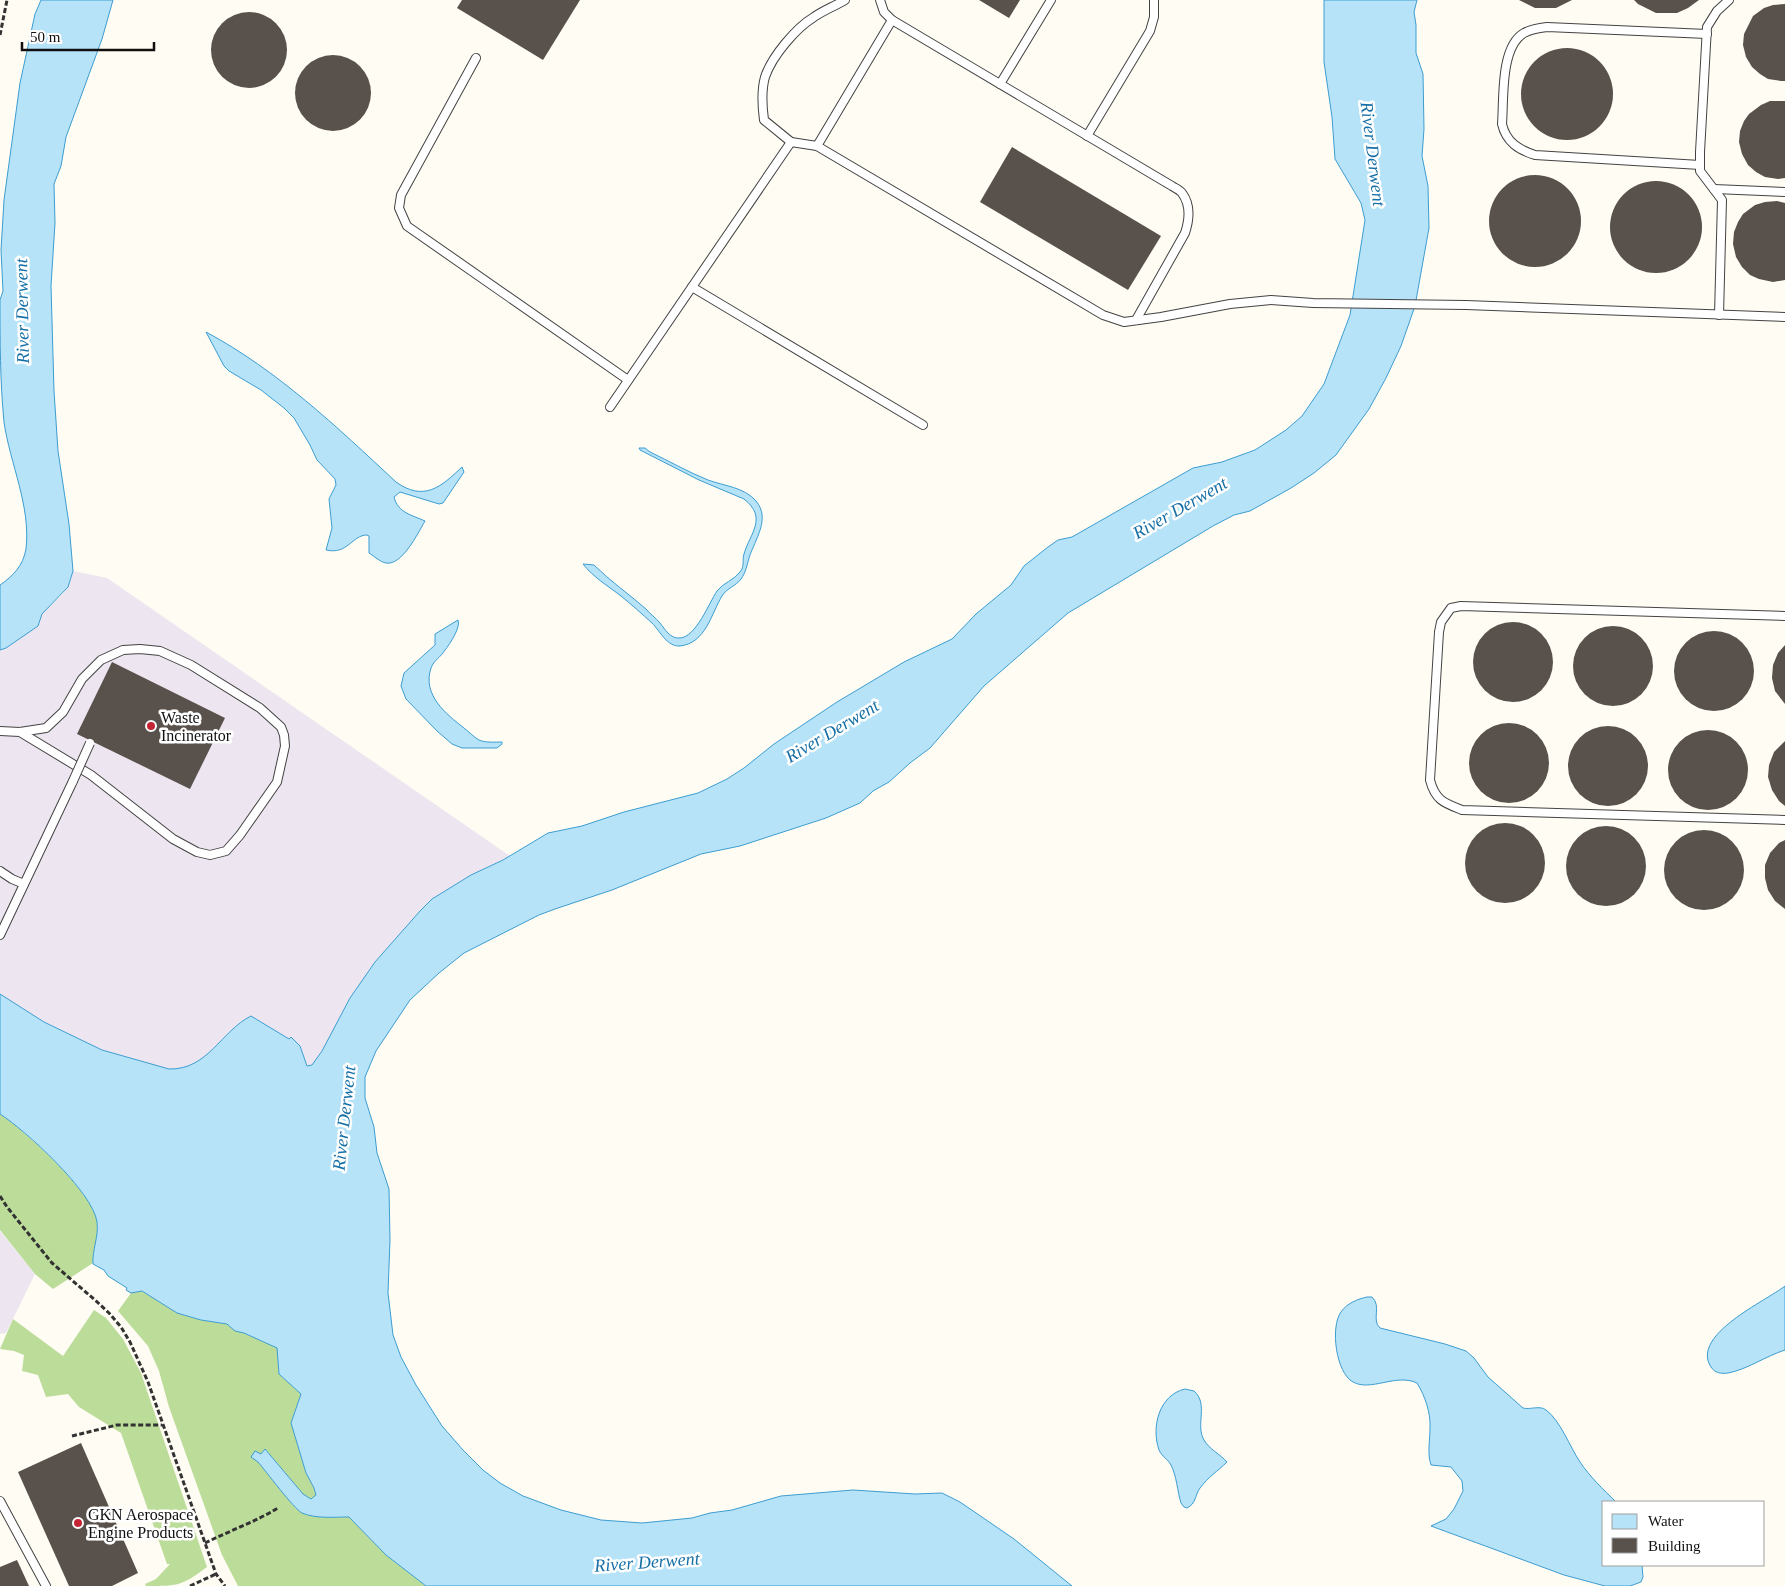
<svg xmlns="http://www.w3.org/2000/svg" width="1785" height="1586" font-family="Georgia,serif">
	<rect width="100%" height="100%" fill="#fffcf3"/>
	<g fill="#ede5ef">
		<polygon points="73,571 107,578 510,856 471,875 432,899 420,911 375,962 350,998 322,1051 312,1065 307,1066 300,1046 251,1016 230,1031 207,1056 197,1063 177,1070 169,1069 102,1050 0,1000 0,650 6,648 38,626 42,614 63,594 71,580"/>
		<polygon points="0,1231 35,1274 6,1333 0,1334"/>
	</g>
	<g fill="#bcdc9a">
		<path d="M0,1114C25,1131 92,1191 97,1221C99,1235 93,1249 93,1263L53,1289L35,1274L0,1230Z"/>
		<path d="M142,1291L177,1313L201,1320L227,1324L235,1331L244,1333L278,1348L279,1374L301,1394L291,1423L306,1473L314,1488L316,1495L314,1498L311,1499L303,1494L265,1449L261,1455L252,1457L258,1461C265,1470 294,1509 302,1513C316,1519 334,1517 349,1517L386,1555L426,1586H238L222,1555L169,1407L159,1371L148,1346L118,1311L131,1293Z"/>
		<path d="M94,1310L106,1318L123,1339L141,1373L207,1567C182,1586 178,1586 146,1586L145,1584L156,1579L170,1564H167L121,1433L79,1407L68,1394L46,1397L38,1375L22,1371L24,1355L14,1351L0,1349L13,1319L63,1356Z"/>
	</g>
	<g fill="#b7e3f8" stroke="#3c9dd1">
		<path d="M41,0H113L102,39L66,137L61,166L54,184L55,223L51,286L54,391L58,451L69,524L73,571L68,587L42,614L38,626L6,648L0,650V585C13,576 23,566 26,549C31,506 10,464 4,422C0,381 0,340 0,300L3,291L1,250L4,200L20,83L35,14Z"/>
		<path d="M1324,0H1417L1414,12L1416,25V53L1423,74L1424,129L1422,156L1428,186L1429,228L1415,306L1401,346L1386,378L1369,409L1336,455L1314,473L1291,488L1250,511L1234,515L1213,526L1068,613L984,686L930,748L910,763L889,782L873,791L860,803L826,818L740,846L701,854L612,890L555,909L539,915L464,953L439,973L410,1000L376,1051L365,1077V1098L374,1127L377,1153L389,1189L390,1240L388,1293L393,1335L401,1357L416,1385L442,1426L463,1450L483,1470L500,1483L523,1496L561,1510L601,1520L642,1523L692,1518L710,1513L732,1510L781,1496L853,1490L915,1494L942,1493L960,1502L1014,1539L1072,1586H426L386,1555L349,1517C334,1517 316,1519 302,1513C294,1509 265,1470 258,1462L251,1457L255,1451L261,1454L265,1449L303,1494L311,1499L316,1495L314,1488L306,1473L291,1423L301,1394L279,1374L277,1348L244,1333L235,1331L227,1324L201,1320L177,1313L142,1291L131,1293L126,1290L127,1288L108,1276L104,1270L93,1264C92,1250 99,1236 97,1222C93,1192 25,1130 0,1114V994L44,1022L102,1050L169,1069C208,1070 221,1031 251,1016L289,1039L291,1037L300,1046L307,1066L312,1065L322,1051L350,998L375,962L420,911L432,899L471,875L503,860L548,833L582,826L624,812L698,793L727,779L744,768L774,744L837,702L904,662L952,639L976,614L1011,585L1024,566L1048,547L1058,540L1072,537L1193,468L1222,462L1255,450L1286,430L1302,416L1324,384L1350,315L1365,220L1361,203L1335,159L1332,117L1324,62Z"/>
		<path d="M206,332C277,370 337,427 396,482C424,502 441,487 462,467L464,472L443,503L439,504L400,492L394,497C398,513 412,515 425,521C418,533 402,566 386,563C380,562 374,556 369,553V536L367,535C352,535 348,555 326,550L332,528L329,499L336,485L335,479L317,460L310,445L294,418L284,408L261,390L229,371L224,366Z"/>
		<path d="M639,448H645L650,452C669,461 688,472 708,480C724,486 744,487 756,501C771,519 755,539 749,558C747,565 746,572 741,579C736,586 727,588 722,596C711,614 706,643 680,646C667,647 660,631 652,623C642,614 631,604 621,596C608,586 593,577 583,564L594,565C610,581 629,594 646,609C650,614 656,618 660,623C665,629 670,639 680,638C696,637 709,603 717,591C723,583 734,580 740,572C745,566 742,560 744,554C750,533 768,518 744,499L699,480L640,450Z"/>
		<path d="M458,620C461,627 450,644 445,650C441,657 434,660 431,668C422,695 446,714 464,728C469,732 474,737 479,740C486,743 495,742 502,742V744L497,748H462L452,744L437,731L406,699L401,686L404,673L435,645V634Z"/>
		<path d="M1785,1286V1350C1766,1356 1746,1370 1728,1373C1721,1374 1715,1373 1711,1367C1690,1335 1766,1301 1785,1286Z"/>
		<path d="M1367,1297H1372C1382,1306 1371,1320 1380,1328L1445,1344L1466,1351L1474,1358L1488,1377L1523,1408C1530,1410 1540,1405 1546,1410C1560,1420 1570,1447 1580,1462C1590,1477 1603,1489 1616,1502H1604V1565H1642L1643,1577L1641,1582L1630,1586H1605L1564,1575L1431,1526L1446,1519L1454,1509L1463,1491L1462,1481L1451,1467L1431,1465C1427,1453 1430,1441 1430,1429C1431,1413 1425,1396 1417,1383C1396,1373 1371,1392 1353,1382C1336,1373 1330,1327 1341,1312C1347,1303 1358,1299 1367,1297Z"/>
		<path d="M1185,1389L1194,1391C1209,1404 1195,1425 1204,1440C1209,1449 1220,1454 1227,1462C1218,1471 1208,1477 1200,1488C1195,1495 1196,1504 1187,1508L1184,1507L1181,1503C1177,1490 1177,1477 1171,1465C1168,1459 1162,1457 1159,1450C1151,1427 1159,1395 1185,1389Z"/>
	</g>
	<g fill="#59514c">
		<polygon points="462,0 580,0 543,60 457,8"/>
		<polygon points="979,0 1020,0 1009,18"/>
		<polygon points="1519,0 1572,0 1556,8 1535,8"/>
		<polygon points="1634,0 1699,0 1688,8 1677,13 1656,13 1638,4"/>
		<polygon points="1785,4 1785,81 1781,81 1768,79 1760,74 1752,67 1746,57 1743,45 1744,34 1753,16 1764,8 1773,5"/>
		<circle cx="249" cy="50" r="38"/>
		<circle cx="1567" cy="94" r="46"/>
		<circle cx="333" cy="93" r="38"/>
		<polygon points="1770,101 1785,101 1785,178 1778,179 1765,177 1756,172 1748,165 1742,154 1739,142 1740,131 1744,121 1749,114 1761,105"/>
		<polygon points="1012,147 1161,236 1128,290 980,202"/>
		<circle cx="1535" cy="221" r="46"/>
		<circle cx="1656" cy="227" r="46"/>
		<polygon points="1777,201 1785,203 1785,280 1773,282 1759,279 1750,275 1742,267 1736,257 1733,244 1734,232 1738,222 1743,214 1755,205 1765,202"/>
		<circle cx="1513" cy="662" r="40"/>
		<circle cx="1613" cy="666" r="40"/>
		<circle cx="1714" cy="671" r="40"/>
		<polygon points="1785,645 1785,704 1775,691 1772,678 1773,665 1778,653"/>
		<polygon points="112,662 225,718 190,789 77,734"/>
		<circle cx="1509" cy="763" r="40"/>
		<circle cx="1608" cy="766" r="40"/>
		<circle cx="1708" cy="770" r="40"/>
		<polygon points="1785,741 1785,806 1779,801 1772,790 1768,777 1769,765 1774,752"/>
		<circle cx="1505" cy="863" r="40"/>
		<circle cx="1606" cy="866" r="40"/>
		<circle cx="1704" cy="870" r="40"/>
		<polygon points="1785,840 1785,909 1775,901 1768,890 1765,878 1765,865 1770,853 1779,843"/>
		<polygon points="81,1443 138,1573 112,1586 69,1586 18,1472"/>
		<polygon points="17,1560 29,1586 0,1586 0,1567"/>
	</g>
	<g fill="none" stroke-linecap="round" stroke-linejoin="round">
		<defs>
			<g id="service">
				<path d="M845,0C835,6 824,10 814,17C796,28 772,56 765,77C761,91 762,105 764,120L791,142L817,146L1103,315L1124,322L1161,317L1230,304L1271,300L1313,303L1466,305L1785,317"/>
				<path d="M880,0L884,12L892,20L1172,186C1175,188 1180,190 1182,193C1191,205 1189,221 1185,233L1136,320"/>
				<polyline points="476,58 401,195 399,208 407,226 628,380"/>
				<polyline points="1000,84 1051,0"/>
				<polyline points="1087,136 1150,31 1154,17 1154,0"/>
				<polyline points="817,146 892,20"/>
				<path d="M1700,165L1535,155C1519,150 1506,142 1502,124C1504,99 1500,47 1524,33C1531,29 1539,28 1547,27L1707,34"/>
				<polyline points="1714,189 1785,192"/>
				<polyline points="692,287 923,425"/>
				<polyline points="1719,315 1722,200 1700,171 1700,152 1707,27 1717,11 1729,0"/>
				<polyline points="610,407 791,142"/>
				<path d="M1785,616L1461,606L1451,608L1441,622L1439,632L1430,780C1435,800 1444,803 1462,810L1785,820"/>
				<polyline points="0,731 20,732 46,728 63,712 82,679 101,660 123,650 140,649 160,651 191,665 260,708 281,727 284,735 285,746 277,782 240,835 226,851 210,855 197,852 173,839 91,775 20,732"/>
				<polyline points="0,871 12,879 24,884"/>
				<polyline points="0,935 73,781"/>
				<polyline points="0,1501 46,1586"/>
			</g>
		</defs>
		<use href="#service" stroke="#434343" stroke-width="10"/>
		<g stroke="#323232" stroke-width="3" stroke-dasharray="5 2.5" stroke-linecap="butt">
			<polyline points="0,35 7,0"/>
			<polyline points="0,1196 7,1207 52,1263 95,1300 109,1313 121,1327 130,1342 148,1382 216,1574 225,1586"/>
			<polyline points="72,1436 117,1425 162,1425"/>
			<path d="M205,1543C229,1531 255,1522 278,1508"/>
			<polyline points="190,1586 216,1574"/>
		</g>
		<use href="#service" stroke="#fff" stroke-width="8"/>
		<defs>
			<polyline id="service-bridge" points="73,781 90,743"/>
		</defs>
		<use href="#service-bridge" stroke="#434343" stroke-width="10" stroke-linecap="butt"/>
		<use href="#service-bridge" stroke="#fff" stroke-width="8"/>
	</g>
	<g fill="#c52434" stroke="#fff" stroke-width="2">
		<circle cx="151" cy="726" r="5"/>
		<circle cx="78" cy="1523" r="5"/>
	</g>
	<g text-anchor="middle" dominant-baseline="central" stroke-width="5" stroke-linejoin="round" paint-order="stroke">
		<g font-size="16" fill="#101010" stroke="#fff" text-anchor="start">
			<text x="161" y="717">Waste<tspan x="161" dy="18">Incinerator</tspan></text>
			<text x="88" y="1514">GKN Aerospace<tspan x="88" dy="18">Engine Products</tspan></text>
		</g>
		<g font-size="18" font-style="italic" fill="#156fa6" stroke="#fff">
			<text transform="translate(1373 154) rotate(83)">River Derwent</text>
			<text transform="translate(22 311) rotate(-91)">River Derwent</text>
			<text transform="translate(1180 508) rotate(-30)">River Derwent</text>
			<text transform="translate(832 731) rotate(-31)">River Derwent</text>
			<text transform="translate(344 1118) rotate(-84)">River Derwent</text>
			<text transform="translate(647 1562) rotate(-4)">River Derwent</text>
		</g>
	</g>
	<rect x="1602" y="1501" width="162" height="65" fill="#ffffff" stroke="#9f9f9f"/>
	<rect x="1612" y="1514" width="25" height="15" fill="#b7e3f8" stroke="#9f9f9f"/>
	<text x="1648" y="1526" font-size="15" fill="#101010">Water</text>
	<rect x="1612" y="1538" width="25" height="15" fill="#59514c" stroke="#9f9f9f"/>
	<text x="1648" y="1551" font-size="15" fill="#101010">Building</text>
	<path d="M22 42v8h132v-8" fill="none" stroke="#101010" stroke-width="2.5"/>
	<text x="30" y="42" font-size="15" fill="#101010" stroke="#ffffff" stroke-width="4" paint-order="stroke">50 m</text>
</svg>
